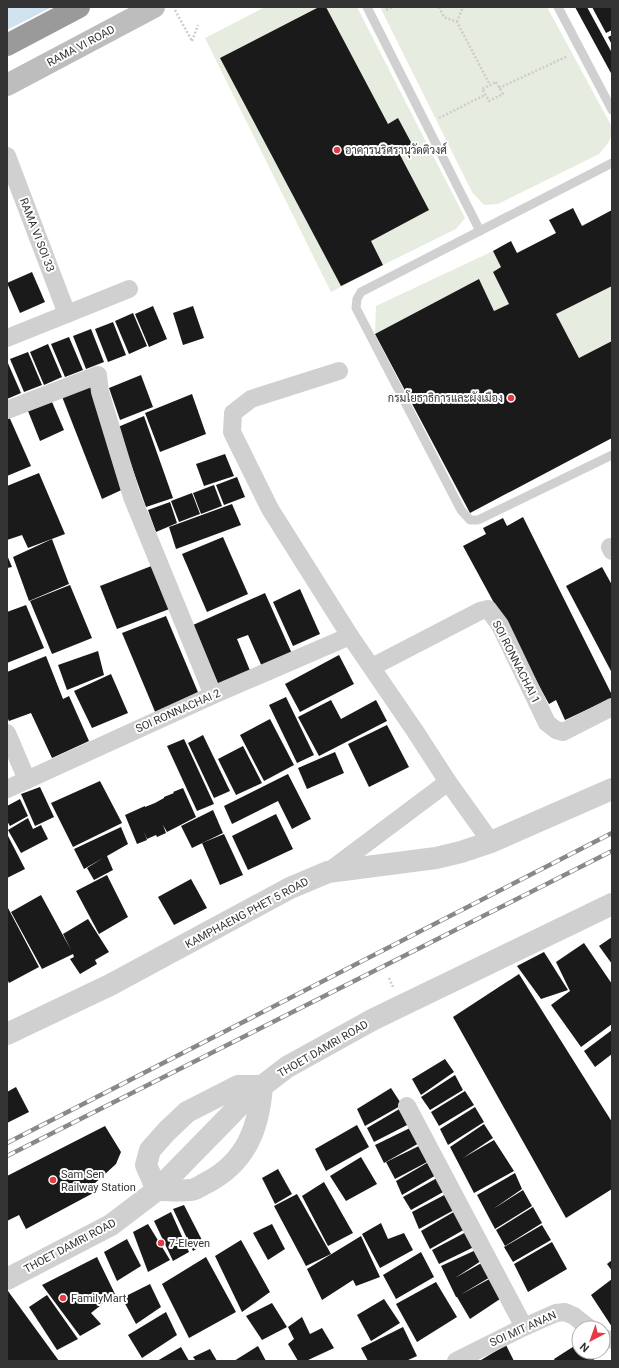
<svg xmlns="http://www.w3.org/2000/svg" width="619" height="1368" font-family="Roboto,Sarabun,sans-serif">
	<rect width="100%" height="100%" fill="#fff"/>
	<g fill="#e6ecdf">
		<polygon points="265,7 357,7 465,218 456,229 383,265 331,292 205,38"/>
		<path d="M380,7H547L612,127C612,141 607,144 599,154L498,204L484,205L472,192Z"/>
		<polygon points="493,251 501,267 493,272 509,304 494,311 479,279 375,334 376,306"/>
		<polygon points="612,286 612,341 579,358 556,314"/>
	</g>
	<polygon fill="#cfe2ee" points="7,7 52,7 7,30"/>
	<g fill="#1a1a1a">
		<polygon points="319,7 326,7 388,124 398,118 413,146 399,153 429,210 371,241 383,265 341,286 220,58"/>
		<polygon points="575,7 587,7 612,53 612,75"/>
		<polygon points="592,7 612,7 612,30 606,33"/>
		<polygon points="612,35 612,45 608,37"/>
		<polygon points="573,208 582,226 612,210 612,286 556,314 579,358 612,341 612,438 470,513 375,334 479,279 494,311 509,304 493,272 501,267 493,251 511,241 517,253 556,233 549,220"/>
		<polygon points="32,272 45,302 20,313 7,283"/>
		<polygon points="153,306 167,339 149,347 135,314"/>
		<polygon points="193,306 204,338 183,345 173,313"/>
		<polygon points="133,313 147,346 129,354 115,321"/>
		<polygon points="113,322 126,355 108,362 95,329"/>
		<polygon points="91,329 104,362 86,369 73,336"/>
		<polygon points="69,337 83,370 65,377 51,344"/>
		<polygon points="48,344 62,377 44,385 30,352"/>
		<polygon points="28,352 42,385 24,392 10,359"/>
		<polygon points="7,361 21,393 7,399"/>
		<polygon points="141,375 153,407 120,420 109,388"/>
		<polygon points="92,381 128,487 102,499 61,394"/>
		<polygon points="192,394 206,434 160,452 145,413"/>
		<polygon points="52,402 64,430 40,441 28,411"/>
		<polygon points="7,412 31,466 7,476"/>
		<polygon points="144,416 173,498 146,507 118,427"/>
		<polygon points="225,454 234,476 204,486 196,464"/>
		<polygon points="39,473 65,534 28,548 22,535 7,540 7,486"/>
		<polygon points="237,477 245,497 224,505 216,485"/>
		<polygon points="214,485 222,506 201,514 193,493"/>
		<polygon points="192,493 200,514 179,522 171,501"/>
		<polygon points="170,502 177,523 156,532 148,510"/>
		<polygon points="232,504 241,525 176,549 169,527"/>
		<polygon points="523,517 612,695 612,698 565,720 556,700 549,704 463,546 486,534 483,528 503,518 507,526"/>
		<polygon points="223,537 248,594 207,612 182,554"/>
		<polygon points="52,539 69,584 29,601 13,557"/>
		<polygon points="7,555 12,567 7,568"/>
		<polygon points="154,565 172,608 117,629 100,586"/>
		<polygon points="602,567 612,585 612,673 566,586"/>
		<polygon points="70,585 92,638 52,654 30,601"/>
		<polygon points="300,589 320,634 293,646 273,602"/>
		<polygon points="265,593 293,656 263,669 248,635 237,639 251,673 219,686 193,625"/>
		<polygon points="26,605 44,648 7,663 7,612"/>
		<polygon points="166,616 200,697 156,714 122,633"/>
		<polygon points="98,651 104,675 67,690 58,665"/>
		<polygon points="339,655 354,684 300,712 285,684"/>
		<polygon points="46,656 63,699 69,696 89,741 52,758 31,713 9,721 7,717 7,672"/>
		<polygon points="111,674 128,713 92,728 74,691"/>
		<polygon points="286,697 314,755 297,763 269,705"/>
		<polygon points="331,700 341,719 376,700 387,721 319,756 298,717"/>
		<polygon points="270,719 294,765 264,781 240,735"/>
		<polygon points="387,725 409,767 369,787 348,744"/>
		<polygon points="203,735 230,791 214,798 188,743"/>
		<polygon points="184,739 214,804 197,811 167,746"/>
		<polygon points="243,746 262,783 236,795 218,759"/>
		<polygon points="335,752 344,773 307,789 298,768"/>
		<polygon points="288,774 311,819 292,829 278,801 232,824 224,806"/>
		<polygon points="100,781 122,823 73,847 51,803"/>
		<polygon points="40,787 54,817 35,826 21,794"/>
		<polygon points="183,788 196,817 167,832 163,825 166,833 157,837 156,835 147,839 144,832 147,840 137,844 125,815 145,806 145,807 155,803 164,798 164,797 174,793 173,792"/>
		<polygon points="20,799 28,816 10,826 7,821 7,806"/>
		<polygon points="213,810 223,833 192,848 181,826"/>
		<polygon points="276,814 293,849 248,870 232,836"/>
		<polygon points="28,818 33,829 41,825 48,839 21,853 8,830"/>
		<polygon points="121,827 128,844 107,856 113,870 94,880 87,868 103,858 84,869 74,849"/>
		<polygon points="7,834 25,869 7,878"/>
		<polygon points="224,834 243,875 220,885 202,843"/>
		<polygon points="107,875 128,917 99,934 76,891"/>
		<polygon points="191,879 207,908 174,925 158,897"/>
		<polygon points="41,895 71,950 63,934 88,919 109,952 95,960 97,964 80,974 70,959 74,957 73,954 42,969 11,912"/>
		<polygon points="8,908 39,967 9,983 8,981 7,982 7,909"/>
		<polygon points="612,937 612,964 599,946"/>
		<polygon points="584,943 612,984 612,1024 581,1047 551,1005 570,991 556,962"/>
		<polygon points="544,952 568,990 541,999 517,966"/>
		<polygon points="519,974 612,1122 612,1189 566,1218 453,1017"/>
		<polygon points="612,1030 612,1054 595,1067 584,1051"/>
		<polygon points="445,1059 454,1072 421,1095 412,1079"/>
		<polygon points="455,1075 463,1090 430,1110 421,1097"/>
		<polygon points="16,1087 29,1112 7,1123 7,1092"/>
		<polygon points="391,1088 402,1105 365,1126 357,1109"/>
		<polygon points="465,1091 474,1105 439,1126 431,1112"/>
		<polygon points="475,1107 484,1122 448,1145 440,1129"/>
		<polygon points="401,1108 411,1123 374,1142 367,1128"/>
		<polygon points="484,1124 493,1138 463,1158 494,1140 514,1171 474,1193 450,1147"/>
		<polygon points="357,1125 369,1147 326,1171 315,1149"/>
		<polygon points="105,1126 121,1152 116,1164 94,1184 97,1191 26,1229 19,1215 7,1221 7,1176"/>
		<polygon points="412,1127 421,1142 384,1163 375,1145"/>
		<polygon points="423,1144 431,1160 395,1179 386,1162"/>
		<polygon points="361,1157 377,1184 346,1201 330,1176"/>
		<polygon points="432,1160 438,1174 402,1195 396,1181"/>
		<polygon points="278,1169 292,1194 275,1204 262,1178"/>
		<polygon points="515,1173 522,1189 493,1209 523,1190 532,1206 495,1229 477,1195"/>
		<polygon points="437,1178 445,1191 411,1210 403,1197"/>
		<polygon points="324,1182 353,1233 328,1246 302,1196"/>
		<polygon points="448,1193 456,1209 419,1229 412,1212"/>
		<polygon points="297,1194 331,1254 306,1266 274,1206"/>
		<polygon points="184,1205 204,1244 193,1251 173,1209"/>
		<polygon points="533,1207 542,1223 505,1246 496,1230"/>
		<polygon points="457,1210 467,1228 430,1249 421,1231"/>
		<polygon points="171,1212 189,1252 173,1261 154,1221"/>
		<polygon points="381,1223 388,1239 404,1233 413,1250 380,1268 362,1234"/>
		<polygon points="148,1224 170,1260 148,1272 133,1232"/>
		<polygon points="272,1224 285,1249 268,1260 253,1233"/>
		<polygon points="542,1225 551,1240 513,1262 504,1247"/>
		<polygon points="468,1231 476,1246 439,1264 432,1250"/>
		<polygon points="361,1236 380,1277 356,1286 353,1280 322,1300 307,1269"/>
		<polygon points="127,1239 141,1266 117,1281 104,1252"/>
		<polygon points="241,1240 270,1292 242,1312 215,1256"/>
		<polygon points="552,1242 567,1269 528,1292 514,1264"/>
		<polygon points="478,1249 484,1259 455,1278 485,1261 492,1276 460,1295 493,1277 503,1297 470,1319 457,1297 456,1297 441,1266"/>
		<polygon points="421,1252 434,1277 396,1299 383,1275"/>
		<polygon points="97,1257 115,1294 91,1313 101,1324 80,1336 42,1285"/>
		<polygon points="206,1257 236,1312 189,1338 162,1284"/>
		<polygon points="612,1260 612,1271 607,1264"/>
		<polygon points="612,1279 612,1327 591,1295"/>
		<polygon points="436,1282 457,1317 417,1342 396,1304"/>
		<polygon points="150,1284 161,1307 136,1324 122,1298"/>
		<polygon points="8,1291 59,1361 7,1361 7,1292"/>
		<polygon points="47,1295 78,1339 57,1350 29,1307"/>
		<polygon points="384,1299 400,1323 371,1341 357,1315"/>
		<polygon points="272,1303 287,1327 262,1340 246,1316"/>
		<polygon points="166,1312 177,1335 142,1358 128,1335"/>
		<polygon points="302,1317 310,1334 322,1328 334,1348 306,1361 298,1361 288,1344 294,1339 288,1327"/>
		<polygon points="403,1327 417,1356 406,1361 368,1361 361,1348"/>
		<polygon points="579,1343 579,1352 588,1352 595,1361 555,1361 554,1359"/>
		<polygon points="506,1345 514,1361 482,1361 481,1360"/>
		<polygon points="258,1346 266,1361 234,1361"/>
		<polygon points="181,1347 189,1361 157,1361"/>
		<polygon points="210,1349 217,1361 196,1361 193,1357"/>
	</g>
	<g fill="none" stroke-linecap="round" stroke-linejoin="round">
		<g stroke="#cdcdcd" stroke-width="2.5" stroke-dasharray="2 2" stroke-linecap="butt">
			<polyline points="439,7 444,17 457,22 490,85"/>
			<polyline points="175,10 192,41"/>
			<polyline points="386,10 393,7"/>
			<polyline points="457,22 463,7"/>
			<polyline points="192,41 198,25"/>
			<polygon points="496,82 503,94 489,101 482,89"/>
			<polyline points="499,88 568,56"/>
			<polyline points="439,118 485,95"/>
			<polyline points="389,978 393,987"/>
		</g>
		<g stroke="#d0d0d0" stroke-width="9">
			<polyline points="367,7 480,231"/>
			<polyline points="558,7 612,110"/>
			<polyline points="612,163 361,292 357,299 356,308 461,510 470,520 478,520 612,455"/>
		</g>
		<g stroke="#d0d0d0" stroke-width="18">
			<polyline points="7,156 67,314 129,289"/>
			<polyline points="7,338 67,314"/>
			<polyline points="339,371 251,399 233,413 232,432 270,509 350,636 415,731 448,782 491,842"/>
			<polyline points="7,410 98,375 100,392 132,497 213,695"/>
			<polyline points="610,547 612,551"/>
			<polyline points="372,667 480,611 488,609 500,625 547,723 556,730 563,732 612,707"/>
			<polyline points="7,733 27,780"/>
			<polyline points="7,789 213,695 350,636"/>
			<polyline points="328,872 448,782"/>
			<polyline points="407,1106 524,1327"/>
			<polyline points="603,1338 612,1340"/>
			<polyline points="456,1361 524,1327 556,1313 565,1312 574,1316 589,1328"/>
		</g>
		<g stroke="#d0d0d0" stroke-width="22">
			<polyline points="7,1034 110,985 290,888 328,872 436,858 461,852 491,842 612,789"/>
			<polyline points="157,1190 146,1165 150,1150 167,1131 187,1112 238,1086 262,1086"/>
			<path d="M157,1190C168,1190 181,1191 191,1190C197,1189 203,1184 208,1182C247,1161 259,1127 262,1086"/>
			<polyline points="7,1279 111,1225 157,1190 248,1097 287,1067 372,1020 612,904"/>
		</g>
		<polyline stroke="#bdbdbd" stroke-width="22" points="7,85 154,7"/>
		<polyline stroke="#9a9a9a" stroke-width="22" points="7,45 79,7"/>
		<defs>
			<g id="rail">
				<polyline points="7,1143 612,833"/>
				<polyline points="7,1156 612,851"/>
			</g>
		</defs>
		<use href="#rail" stroke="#888" stroke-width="4.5"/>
		<use href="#rail" stroke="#fff" stroke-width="3" stroke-dasharray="9" stroke-linecap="butt"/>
	</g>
	<g fill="#e63946" stroke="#fff" stroke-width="1.5">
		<circle cx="337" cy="150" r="4"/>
		<circle cx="511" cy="398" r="4"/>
		<circle cx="53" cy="1180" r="4"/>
		<circle cx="161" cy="1243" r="4"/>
		<circle cx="63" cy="1298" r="4"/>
	</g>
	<g text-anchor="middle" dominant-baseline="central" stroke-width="4" stroke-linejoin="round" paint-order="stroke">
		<g font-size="11" fill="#333" stroke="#fff">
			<text transform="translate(81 46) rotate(-28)">RAMA VI ROAD</text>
			<text transform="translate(37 235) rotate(69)">RAMA VI SOI 33</text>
			<text transform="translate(516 662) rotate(63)">SOI RONNACHAI 1</text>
			<text transform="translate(178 711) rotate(-24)">SOI RONNACHAI 2</text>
			<text transform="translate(247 913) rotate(-28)">KAMPHAENG PHET 5 ROAD</text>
			<text transform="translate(323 1049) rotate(-30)">THOET DAMRI ROAD</text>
			<text transform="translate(70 1246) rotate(-28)">THOET DAMRI ROAD</text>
			<text transform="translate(523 1329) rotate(-24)">SOI MIT ANAN</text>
		</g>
		<g font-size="11" fill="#333" stroke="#fff" text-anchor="start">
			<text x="345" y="150">อาคารนริศรานุวัดติวงศ์</text>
			<text x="503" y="398" text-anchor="end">กรมโยธาธิการและผังเมือง</text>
			<text x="61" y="1174">Sam Sen<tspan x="61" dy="13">Railway Station</tspan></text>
			<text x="169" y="1243">7-Eleven</text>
			<text x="71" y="1298">FamilyMart</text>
		</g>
	</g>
	<rect width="619" height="1368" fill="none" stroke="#333333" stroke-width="16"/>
	<g transform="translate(591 1340) rotate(221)"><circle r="19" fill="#ffffff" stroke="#adadad"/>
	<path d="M0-3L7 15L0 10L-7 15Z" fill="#e63946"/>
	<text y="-6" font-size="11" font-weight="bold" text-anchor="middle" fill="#333333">N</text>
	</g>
</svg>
